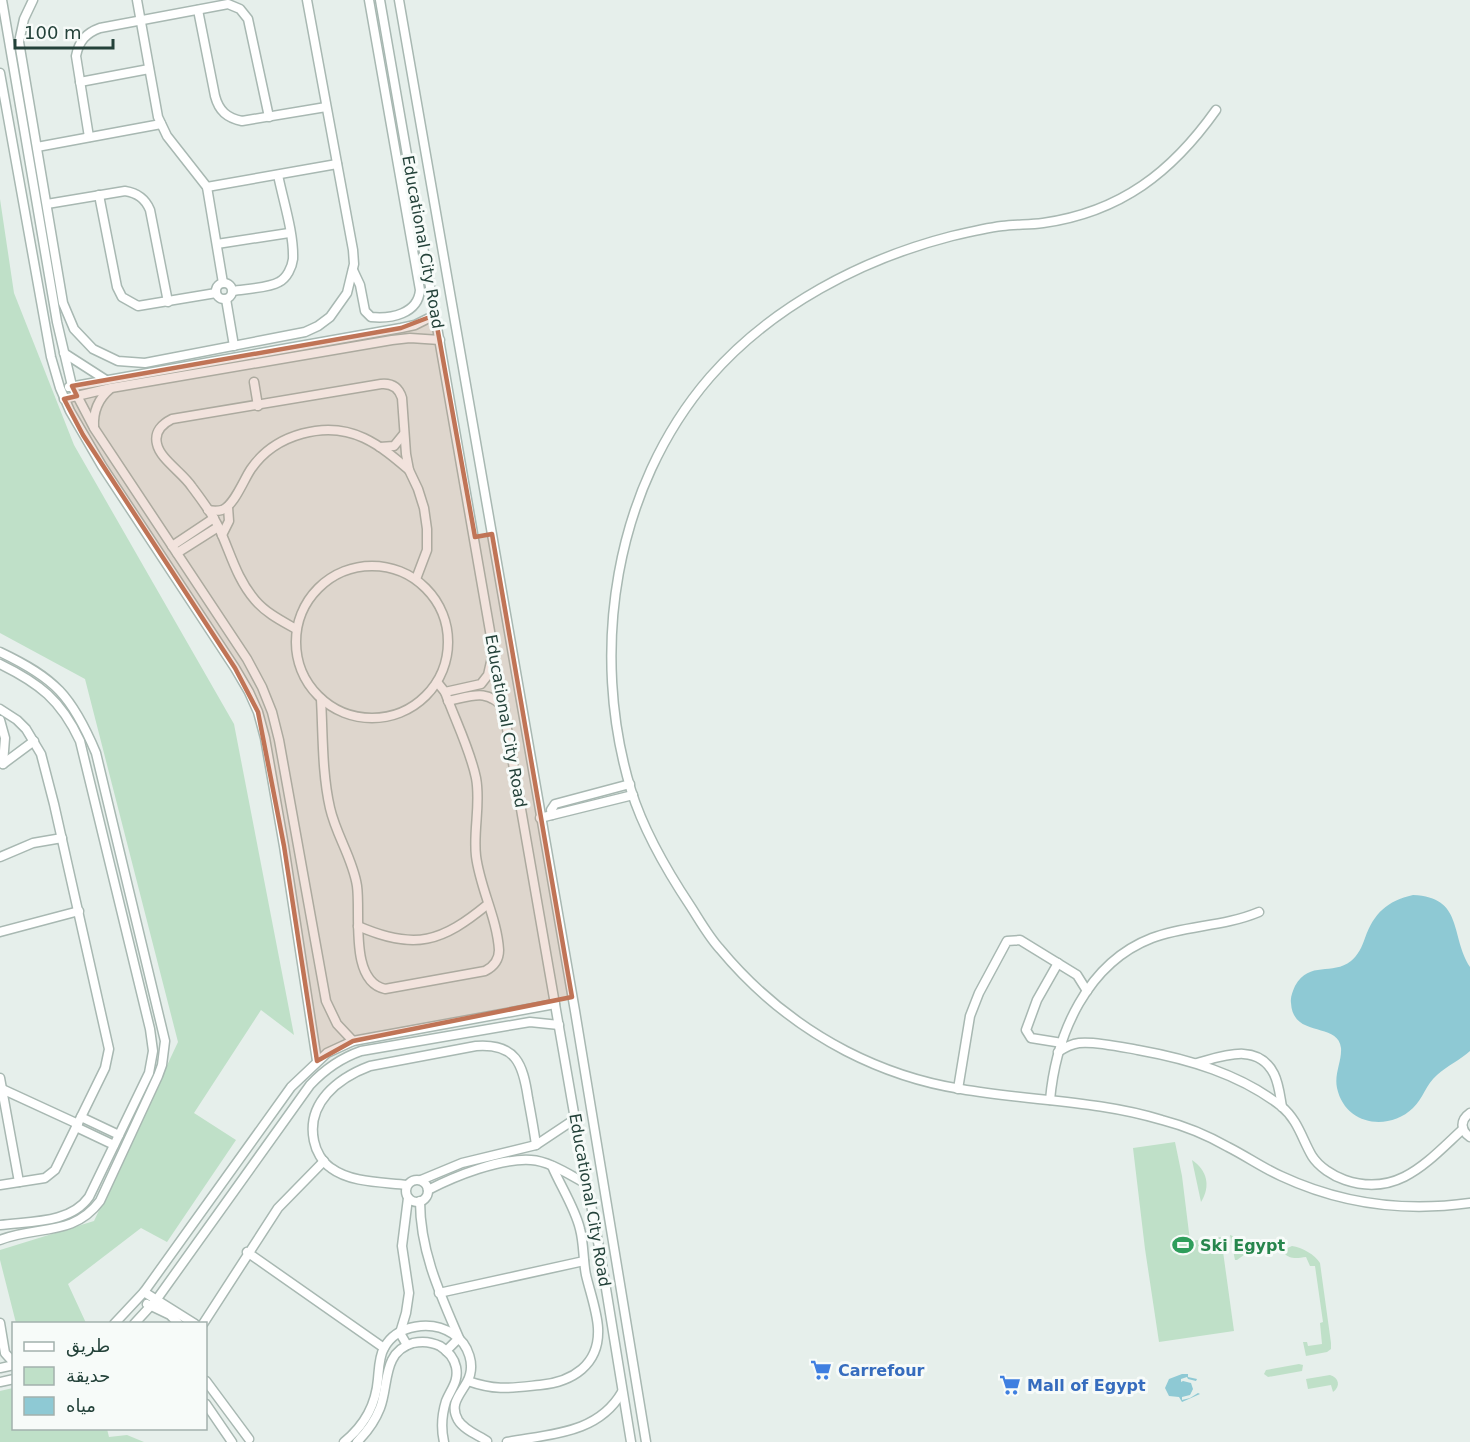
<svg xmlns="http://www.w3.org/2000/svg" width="1470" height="1442" font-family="'DejaVu Sans','Noto Naskh Arabic',sans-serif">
	<rect width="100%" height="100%" fill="#e6efeb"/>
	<g fill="#bfe0c8">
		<polygon points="0,199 14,293 74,445 234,724 294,1035 261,1010 194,1113 236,1140 167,1242 141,1228 68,1284 86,1323 16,1323 0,1260 0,1250 94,1221 178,1042 85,679 0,633"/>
		<polygon points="1175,1142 1182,1176 1190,1241 1221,1237 1234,1331 1159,1342 1145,1249 1133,1148"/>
		<path d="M1192,1160C1207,1170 1211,1186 1201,1202Z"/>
		<polygon points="1230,1235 1254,1244 1255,1247 1237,1260 1235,1260"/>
		<path d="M1292,1246C1302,1247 1315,1255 1320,1263L1331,1343V1349L1327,1352L1306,1356L1303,1342H1307L1308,1346L1322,1344L1320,1323L1323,1322L1315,1266H1310L1306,1257C1298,1258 1290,1260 1284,1253L1285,1249Z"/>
		<polygon points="1299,1364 1303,1365 1302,1371 1268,1377 1264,1374 1266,1370"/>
		<path d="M1330,1375C1339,1378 1341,1386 1333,1392L1331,1385L1308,1389L1306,1379Z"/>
		<polygon points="13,1388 14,1428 107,1429 109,1437 127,1435 144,1442 0,1442 0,1391"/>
	</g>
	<g fill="#8ec9d4">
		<path d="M1413,895C1464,897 1450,936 1470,967V1051C1460,1060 1447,1066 1437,1075C1426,1084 1423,1099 1413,1108C1388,1132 1345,1125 1337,1088C1334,1074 1342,1061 1341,1048C1338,1021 1293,1039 1291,1003C1290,997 1293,991 1295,986C1310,960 1332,976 1351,961C1358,955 1362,947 1365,938C1374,913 1387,901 1413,895Z"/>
		<polygon points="1182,1374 1188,1374 1188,1377 1197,1379 1196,1381 1188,1379 1187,1377 1181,1379 1181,1382 1183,1381 1191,1383 1193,1389 1190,1395 1182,1397 1182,1400 1190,1398 1198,1393 1200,1394 1182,1402 1179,1397 1169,1396 1165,1388 1169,1379"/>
	</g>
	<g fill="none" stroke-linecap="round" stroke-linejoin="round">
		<defs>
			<g id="minor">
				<polyline points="2,0 57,322 72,386 94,428 247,659 262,687 272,712 279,740 326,1001 337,1024 353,1041"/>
				<polyline points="33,0 24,19 19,42 63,303 74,329 93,349 118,361 145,363 305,332 318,326 330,317 347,293 354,264 353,250 307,0"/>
				<polyline points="137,0 158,117 167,136 207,187 223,283"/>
				<polyline points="380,0 575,1119 601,1258 631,1442"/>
				<polyline points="399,0 575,1011 646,1442"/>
				<path d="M198,10L215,96C219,111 227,118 242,121L326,107"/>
				<polyline points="0,73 51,357 60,388 70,411 102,466 235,668 249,692 258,712 265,738 284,846 317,1061"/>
				<polyline points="80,82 149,69"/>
				<path d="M1216,110C1172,172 1121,212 1043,223C1029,225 1016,224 1002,226C986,228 969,232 952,236C862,259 772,306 710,377C614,488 589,652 631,790C644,832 667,871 691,907C700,921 709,937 720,949C754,990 798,1026 846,1051C881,1069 923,1083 961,1089C1028,1101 1097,1100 1162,1120C1185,1126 1207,1135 1228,1147C1246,1156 1263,1168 1281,1176C1341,1204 1406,1212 1470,1203"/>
				<path d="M89,137L76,56C79,41 86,33 100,28L228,4L240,9L248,19L269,117"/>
				<polyline points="37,147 161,124"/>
				<polyline points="207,187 337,164"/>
				<polyline points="99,195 117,287 122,297 138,306 216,293"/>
				<path d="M47,204L125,191C137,193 145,198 150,210L168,302"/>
				<polyline points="217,244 289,233"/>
				<path d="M353,270L360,285L365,311L371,317C391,319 418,314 420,290L369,0"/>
				<circle cx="224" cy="291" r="8"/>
				<path d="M233,291C245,289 269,288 279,282C287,278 292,267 293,259C294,233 283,200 278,175"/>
				<polyline points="226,299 234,346"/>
				<polyline points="64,353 106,380"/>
				<polyline points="254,382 258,406"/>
				<polyline points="69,387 401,328 415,325 435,315"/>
				<polyline points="64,399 111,388 392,340 410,338 440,340"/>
				<path d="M94,427C93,411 98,399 110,389"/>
				<polyline points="380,447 394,446 403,435"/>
				<path d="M208,510C213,511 218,511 222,510C234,506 244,479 251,469C275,434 326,420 364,438C381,446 395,458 409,470"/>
				<polyline points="222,535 229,521 228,507"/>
				<polyline points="172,546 214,518"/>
				<polyline points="177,553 218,527"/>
				<circle cx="372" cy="642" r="76"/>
				<path d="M296,629C282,621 266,613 255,600C236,578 230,551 218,526C211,512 201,499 192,487C183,473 160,459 157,444C154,432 162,424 172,419L381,384C392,383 399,388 402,398L406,454L409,470L418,489L424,508L427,529V550L416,579"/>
				<path d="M0,652C55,678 72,696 96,753L165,1041L162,1065L158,1076L100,1201C73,1237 37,1225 0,1240"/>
				<path d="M0,664C39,683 61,700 80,741L150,1029L153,1051L149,1073L89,1197C70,1224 30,1221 0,1225"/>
				<polyline points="445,692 481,684 488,675 493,653"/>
				<path d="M321,699C323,735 322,773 330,808C336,835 353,859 357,886C361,914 349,981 385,989L485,971C493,967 499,960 499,950C497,918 480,888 476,856C473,830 481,804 476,778C470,749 455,720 445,692L437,682"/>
				<path d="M448,701C473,696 486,688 505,709"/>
				<polyline points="0,709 17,720 26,729 41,754 54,804 109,1049 105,1068 55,1170 45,1178 0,1185"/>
				<polyline points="0,720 5,738 3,764"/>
				<polyline points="3,764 34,741"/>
				<polyline points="552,815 551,810 555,804 630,784"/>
				<polyline points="540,818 633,795"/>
				<polyline points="0,857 33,843 62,838"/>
				<path d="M358,926C415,951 442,942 488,904"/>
				<polyline points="0,932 79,911"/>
				<polyline points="1058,963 1037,1000 1026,1030 1031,1038 1062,1043"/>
				<path d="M1058,1052C1064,1048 1071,1044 1079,1043C1095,1041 1121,1047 1138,1050C1188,1059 1240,1074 1281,1106C1298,1120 1302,1139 1312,1156C1319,1167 1333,1176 1345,1180C1398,1198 1428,1161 1463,1129"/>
				<path d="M1197,1063C1223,1056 1258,1042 1274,1074C1279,1084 1280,1096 1282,1107"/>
				<polyline points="0,1078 19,1182"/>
				<polyline points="2,1089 78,1124"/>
				<polyline points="958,1089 970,1016 979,993 1007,941 1020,940 1077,975 1087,991"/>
				<path d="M1050,1100C1056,1034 1087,963 1152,938C1187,925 1223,927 1259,912"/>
				<path d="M1470,1113C1460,1120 1460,1130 1470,1137"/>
				<polyline points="81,1117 119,1135"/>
				<polyline points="76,1127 114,1145"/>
				<polyline points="421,1180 462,1163 536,1145 575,1119"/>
				<circle cx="417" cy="1191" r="11"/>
				<path d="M407,1185C383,1182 351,1183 331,1168C322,1162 316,1151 314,1141C306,1103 338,1078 370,1066L476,1046C516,1043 523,1064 528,1098C531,1114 534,1130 536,1145"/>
				<path d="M428,1190C455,1176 500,1158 531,1160C550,1161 571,1176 587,1184"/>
				<path d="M420,1201C420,1251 440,1294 459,1338L446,1351"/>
				<polyline points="247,1252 384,1348"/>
				<polyline points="144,1292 195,1324"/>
				<polyline points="439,1293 584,1261"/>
				<polyline points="147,1304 170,1315 179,1324"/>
				<polyline points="0,1323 5,1353 14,1363"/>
				<polyline points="114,1324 144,1292 291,1087 327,1053 353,1041 555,1004"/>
				<path d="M134,1324L157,1299L310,1085C325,1069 341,1058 361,1051L530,1022L559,1025"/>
				<polyline points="203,1324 278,1208 324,1161"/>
				<polyline points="407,1345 400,1333 406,1313 409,1293 402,1246 408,1198"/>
				<polyline points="0,1368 14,1365"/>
				<polyline points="206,1381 249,1439"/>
				<path d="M468,1381C496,1391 511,1388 540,1385C572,1382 600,1365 598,1328C597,1311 590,1292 586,1275C583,1260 584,1244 580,1229C575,1208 561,1187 552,1166"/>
				<polyline points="0,1382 14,1379"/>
				<polyline points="206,1404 232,1442"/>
				<path d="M344,1442C364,1426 376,1404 378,1379C379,1369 379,1357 384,1348C397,1324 432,1320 453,1334C469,1344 476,1366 467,1382C460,1395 449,1404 458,1420C464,1430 478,1435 487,1441"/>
				<path d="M357,1442C367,1432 375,1421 380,1408C389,1385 382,1352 413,1343C422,1341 432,1342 440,1346C448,1351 454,1358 456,1367C459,1381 451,1389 446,1401C442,1414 441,1429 444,1442"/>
				<path d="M507,1442C550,1434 598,1434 622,1392"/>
			</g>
		</defs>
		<use href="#minor" stroke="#a8b8b2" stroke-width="11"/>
		<use href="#minor" stroke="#fff" stroke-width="8"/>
	</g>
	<path fill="#c07456" fill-opacity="0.2" stroke="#c07456" stroke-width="4.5" stroke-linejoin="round" d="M435,315L475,537L492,534L572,997L353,1041L317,1061L284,846L258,712L235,668L83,435L64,399L77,396L72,386L401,328Z"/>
	<defs>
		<symbol id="stadium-bare" viewBox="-9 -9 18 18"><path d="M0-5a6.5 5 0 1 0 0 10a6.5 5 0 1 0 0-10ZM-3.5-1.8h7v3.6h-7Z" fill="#2e9e5b" stroke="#f7fbf9" stroke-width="2.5" paint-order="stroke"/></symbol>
		<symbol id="supermarket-bare" viewBox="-9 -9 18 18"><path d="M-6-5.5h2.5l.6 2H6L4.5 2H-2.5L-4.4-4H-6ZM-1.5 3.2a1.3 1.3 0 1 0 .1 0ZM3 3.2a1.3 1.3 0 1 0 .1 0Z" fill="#3f7fe0" stroke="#f7fbf9" stroke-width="2.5" paint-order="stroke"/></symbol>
	</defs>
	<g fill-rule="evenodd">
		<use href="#stadium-bare" x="1168" y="1230" width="30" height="30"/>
		<use href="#supermarket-bare" x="806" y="1355" width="30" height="30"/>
		<use href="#supermarket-bare" x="995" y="1370" width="30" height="30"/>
	</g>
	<g text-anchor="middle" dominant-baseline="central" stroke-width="6" stroke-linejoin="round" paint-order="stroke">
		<g font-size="16" fill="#24423a" stroke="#f7fbf9">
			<text transform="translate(423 242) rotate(80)">Educational City Road</text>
			<text transform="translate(506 721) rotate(80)">Educational City Road</text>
			<text transform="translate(590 1200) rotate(80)">Educational City Road</text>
		</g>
		<g font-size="16" font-weight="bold" fill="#27864d" stroke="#f7fbf9" text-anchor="start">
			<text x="1200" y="1245">Ski Egypt</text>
		</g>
		<g font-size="16" font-weight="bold" fill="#366cbe" stroke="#f7fbf9" text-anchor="start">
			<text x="838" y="1370">Carrefour</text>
			<text x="1027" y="1385">Mall of Egypt</text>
		</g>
	</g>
	<rect x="12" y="1322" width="195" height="108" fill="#f7fbf9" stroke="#a3b1ad" stroke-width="1.5"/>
	<rect x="24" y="1342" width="30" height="9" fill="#ffffff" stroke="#a3b1ad" stroke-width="1.5"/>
	<text x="66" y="1352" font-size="18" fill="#24423a">طريق</text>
	<rect x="24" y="1367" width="30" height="18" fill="#bfe0c8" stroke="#a3b1ad" stroke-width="1.5"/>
	<text x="66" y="1382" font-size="18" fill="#24423a">حديقة</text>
	<rect x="24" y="1397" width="30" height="18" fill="#8ec9d4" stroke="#a3b1ad" stroke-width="1.5"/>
	<text x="66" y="1412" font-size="18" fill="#24423a">مياه</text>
	<path d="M15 39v9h98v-9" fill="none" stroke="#24423a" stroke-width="3"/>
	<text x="24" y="39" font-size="18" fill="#24423a" stroke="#f7fbf9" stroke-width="4.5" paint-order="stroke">100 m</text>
</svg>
